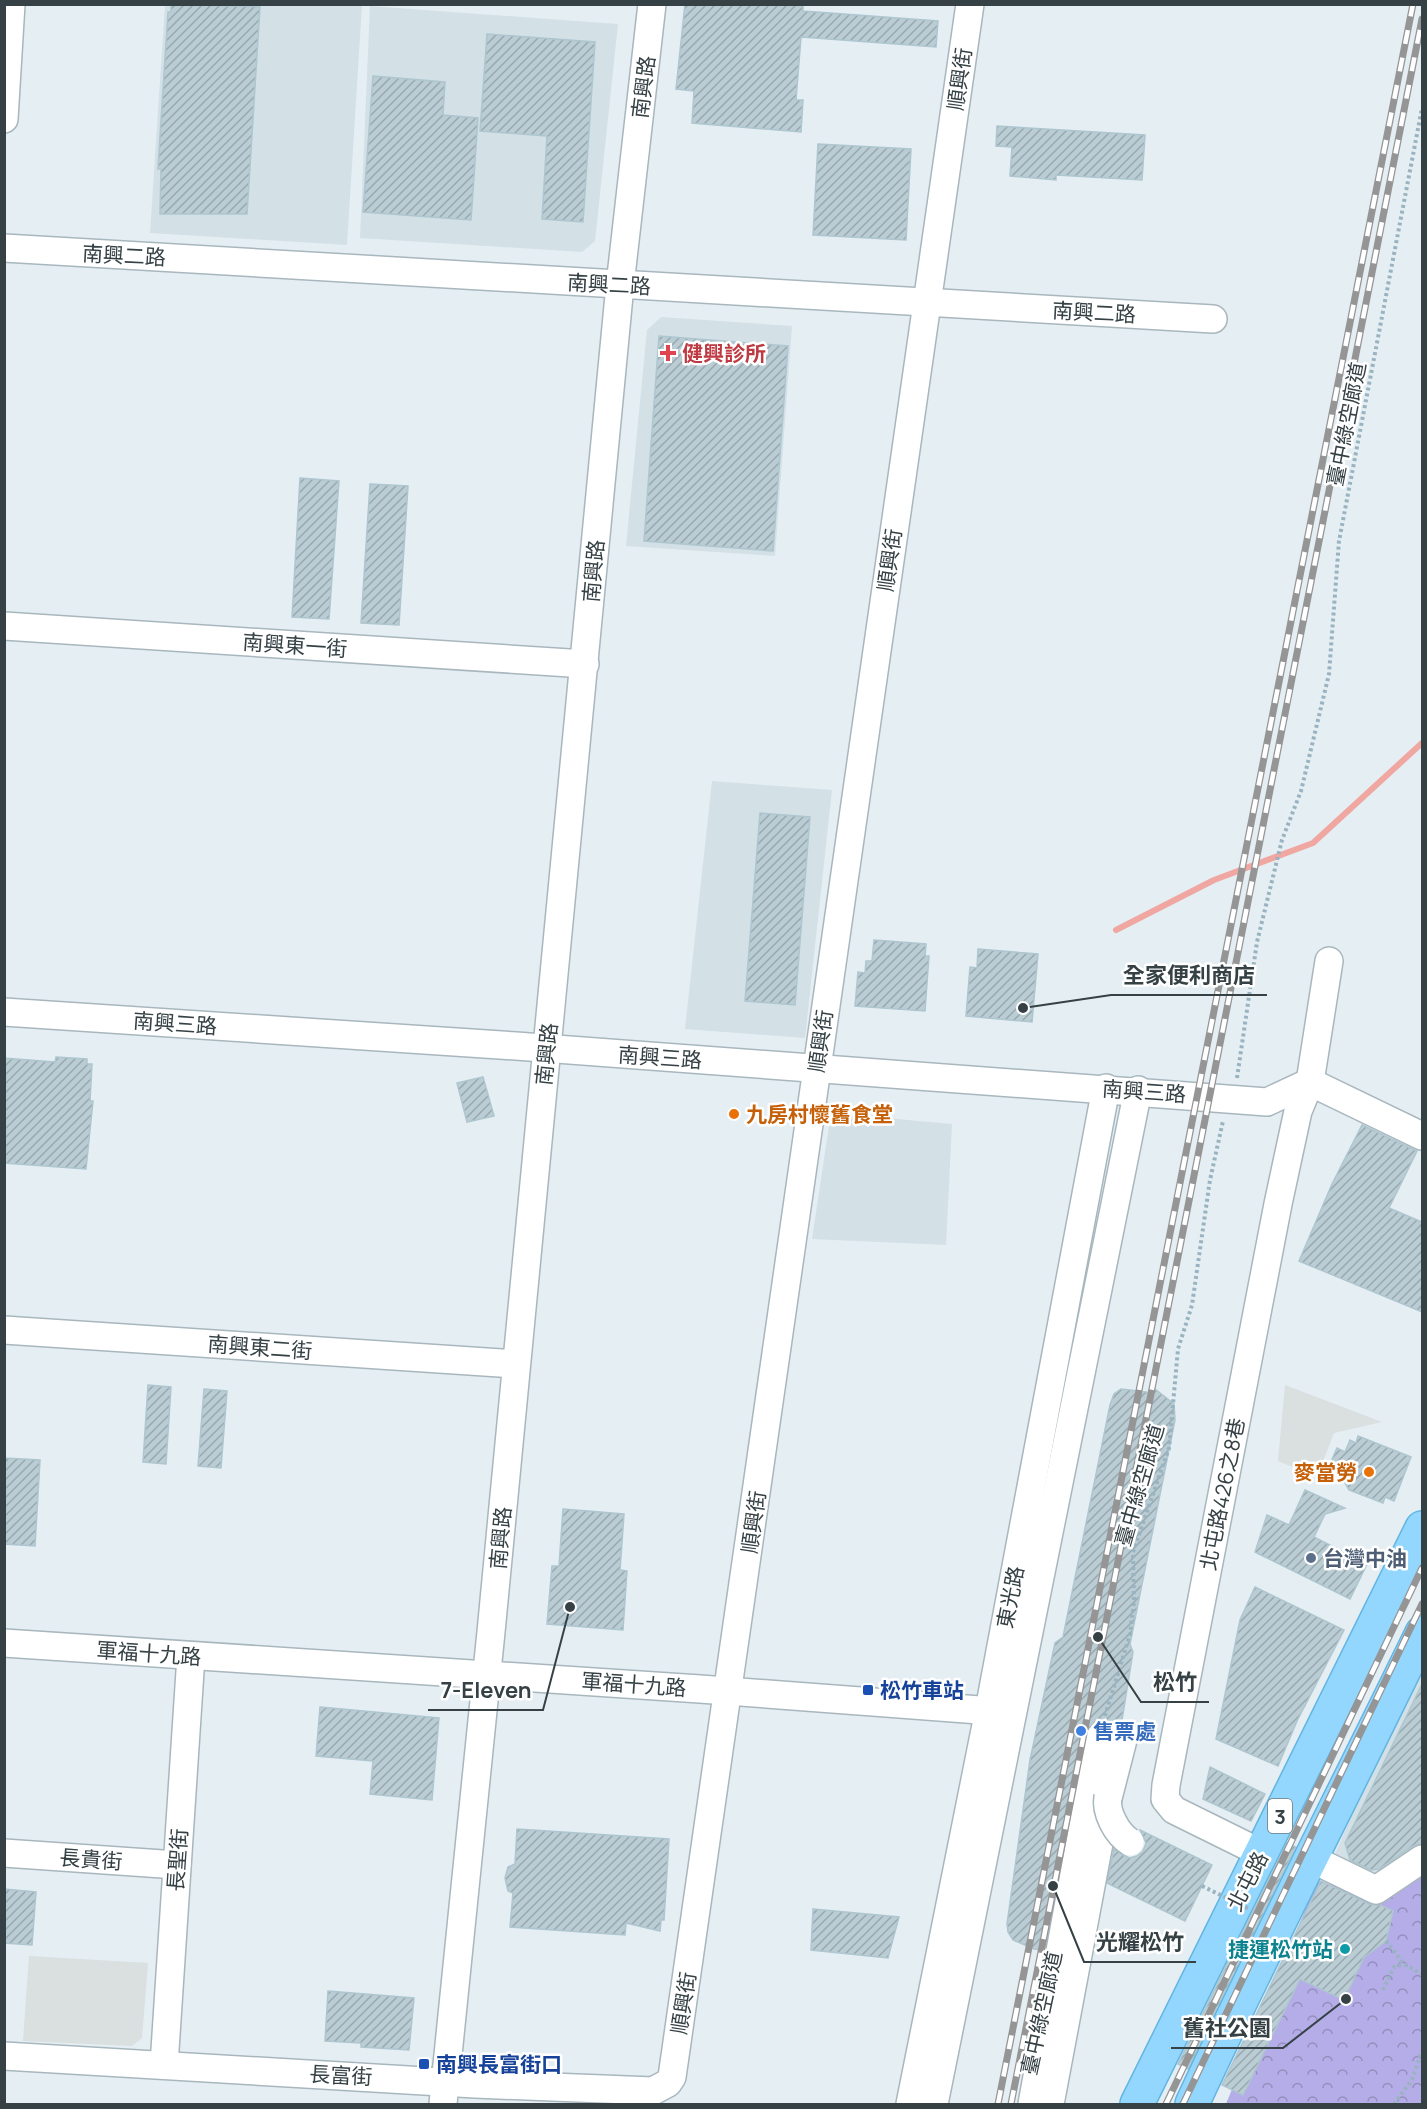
<svg xmlns="http://www.w3.org/2000/svg" width="1427" height="2109" font-family="Manrope,'Noto Sans TC',sans-serif">
	<defs>
		<pattern id="park-crowns" width="20" height="18" patternUnits="userSpaceOnUse" patternTransform="scale(1.5)"><rect width="20" height="18" fill="#b4ade7"/><path d="M2 6a3 3 0 1 1 6 0M12 15a3 3 0 1 1 6 0" fill="none" stroke="#938ebd"/></pattern>
		<pattern id="building-hatch" width="6" height="6" patternUnits="userSpaceOnUse" patternTransform="scale(1.5)"><rect width="6" height="6" fill="#bacdd4"/><path d="M-1 1l2-2M0 6l6-6M5 7l2-2" fill="none" stroke="#98a8ae"/></pattern>
	</defs>
	<rect width="100%" height="100%" fill="#e5eef3"/>
	<g fill="#d3e0e6">
		<polygon points="165,5 362,5 347,245 150,233"/>
		<polygon points="370,6 618,24 595,241 582,252 360,238"/>
		<polygon points="661,317 792,326 775,556 626,546 647,330"/>
		<polygon points="712,781 832,790 805,1038 685,1029"/>
		<polygon points="831,1113 952,1124 946,1245 812,1239"/>
		<polygon points="1422,1654 1422,1846 1374,1875 1335,1854"/>
	</g>
	<polygon fill="url(#park-crowns)" points="1422,1859 1422,2104 1226,2104 1317,1881 1367,1894"/>
	<g fill="#dadfe0">
		<polygon points="1285,1385 1382,1422 1334,1433 1317,1477 1278,1461"/>
		<polygon points="29,1956 148,1963 142,2038 132,2046 23,2041"/>
	</g>
	<g fill="none" stroke-linecap="round" stroke-linejoin="round">
		<polyline stroke="#f0a6a1" stroke-width="6" points="1116,930 1214,880 1313,843 1422,743"/>
	</g>
	<g fill="url(#building-hatch)" stroke="#aec6cf" stroke-width="1.5">
		<polygon points="171,4 260,7 247,214 160,214 161,169 158,169 159,152 168,12 171,12"/>
		<polygon points="685,4 803,4 803,11 938,21 936,47 801,37 796,100 803,100 801,132 692,123 694,91 676,89"/>
		<polygon points="487,34 595,42 583,222 542,219 547,136 480,131"/>
		<polygon points="373,76 445,82 443,115 478,118 471,220 363,212"/>
		<polygon points="997,126 1145,135 1142,180 1056,175 1056,180 1010,176 1012,147 996,146"/>
		<polygon points="818,144 911,149 906,240 813,235"/>
		<polygon points="659,336 788,346 773,551 644,541"/>
		<polygon points="300,478 339,481 329,619 292,617"/>
		<polygon points="370,484 408,486 399,625 361,623"/>
		<polygon points="760,813 810,817 795,1005 745,1001"/>
		<polygon points="874,940 926,944 925,956 929,956 925,1011 855,1006 858,972 865,973 866,961 872,961"/>
		<polygon points="978,949 1038,954 1032,1022 966,1016 970,967 977,968"/>
		<polygon points="56,1057 87,1059 87,1064 92,1064 90,1101 93,1101 86,1169 4,1163 4,1058 55,1062"/>
		<polygon points="483,1077 494,1116 467,1122 457,1083"/>
		<polygon points="1362,1125 1417,1151 1389,1208 1422,1222 1422,1312 1299,1261 1332,1184"/>
		<polygon points="148,1385 171,1387 166,1464 143,1462"/>
		<polygon points="204,1389 227,1391 221,1468 198,1466"/>
		<polygon points="1121,1389 1154,1393 1155,1389 1174,1404 1175,1420 1130,1644 1133,1652 1122,1720 1092,1724 1084,1735 1044,1950 1034,1949 1013,1940 1008,1932 1007,1924 1030,1760 1055,1643 1063,1637 1110,1405 1114,1394"/>
		<polygon points="1358,1436 1411,1457 1394,1501 1385,1497 1383,1503 1349,1490 1337,1469 1329,1466 1337,1448 1345,1452 1350,1440 1356,1443"/>
		<polygon points="4,1458 40,1460 35,1546 4,1544"/>
		<polygon points="1305,1490 1345,1508 1325,1514 1314,1537 1367,1564 1350,1599 1255,1552 1267,1515 1289,1525"/>
		<polygon points="563,1509 624,1514 620,1570 627,1571 623,1630 547,1624 552,1566 559,1566"/>
		<polygon points="1255,1587 1344,1630 1297,1721 1278,1766 1216,1739 1240,1620"/>
		<polygon points="1422,1684 1422,1844 1413,1846 1379,1869 1371,1870 1350,1860 1345,1843"/>
		<polygon points="320,1707 439,1718 432,1800 370,1794 373,1761 316,1756"/>
		<polygon points="1210,1767 1265,1794 1251,1821 1203,1799"/>
		<polygon points="517,1829 669,1839 664,1920 661,1920 660,1931 626,1923 625,1935 510,1927 513,1893 508,1891 505,1878 508,1867 515,1864"/>
		<polygon points="1140,1830 1212,1865 1185,1921 1107,1883 1114,1849 1129,1858 1137,1856 1143,1851 1146,1843"/>
		<polygon points="1287,1843 1296,1847 1188,2069 1178,2064"/>
		<polygon points="1321,1881 1369,1904 1380,1905 1393,1911 1386,1941 1364,1957 1344,2000 1300,1979 1243,2095 1222,2085"/>
		<polygon points="4,1889 36,1892 32,1945 4,1943"/>
		<polygon points="813,1909 899,1917 888,1958 811,1950"/>
		<polygon points="328,1991 414,1998 409,2050 361,2047 361,2043 325,2041"/>
	</g>
	<g fill="none" stroke-linecap="round" stroke-linejoin="round">
		<defs>
			<g id="minor">
				<polyline points="4,119 11,4"/>
				<polyline points="4,248 1213,319"/>
				<polyline points="4,626 585,664"/>
				<polyline points="1329,961 1310,1082 1422,1136"/>
				<polyline points="4,1012 516,1046 1267,1102 1310,1082"/>
				<polyline points="4,1330 516,1364"/>
				<polyline points="4,1643 700,1689 1006,1712"/>
				<polyline points="4,1853 177,1865"/>
				<polyline points="1261,1853 1174,1810 1165,1799 1166,1785 1278,1204 1298,1111 1310,1082"/>
				<polyline points="1312,1859 1376,1890 1422,1859"/>
				<polyline points="4,2056 475,2084 653,2091 668,2083 672,2077 970,4"/>
				<polyline points="164,2065 191,1656"/>
				<polyline points="443,2104 491,1632 620,285 652,4"/>
				<polyline points="910,2104 989,1710 1106,1088"/>
				<polyline points="934,2104 1138,1090"/>
				<polyline points="1032,2104 1099,1738 1124,1736 1106,1806 1050,2104"/>
			</g>
			<g id="major">
				<polyline points="1137,2104 1422,1528"/>
				<path d="M1192,2104C1265,1946 1346,1790 1422,1633"/>
			</g>
		</defs>
		<use href="#minor" stroke="#a8b7be" stroke-width="30"/>
		<use href="#major" stroke="#62b5e3" stroke-width="36"/>
		<g stroke="#99b4c0" stroke-width="4" stroke-dasharray="3 3" stroke-linecap="butt">
			<polyline points="1237,1078 1257,942 1282,840 1301,791 1329,674 1339,541 1422,108"/>
			<polyline points="1105,1716 1130,1634 1134,1602 1133,1552 1169,1448 1178,1349 1192,1305 1210,1180 1223,1121"/>
			<polyline points="1386,1941 1404,1964 1422,1974"/>
			<polyline points="1383,1990 1394,1967 1404,1964"/>
			<polyline points="1394,2104 1412,2080 1422,2051"/>
		</g>
		<use href="#minor" stroke="#fff" stroke-width="27"/>
		<use href="#major" stroke="#93d6fe" stroke-width="33"/>
		<defs>
			<g id="rail">
				<polyline points="998,2104 1413,4"/>
				<polyline points="1011,2104 1422,19"/>
				<polyline points="1166,2104 1422,1568"/>
				<polyline points="1183,2104 1422,1604"/>
			</g>
		</defs>
		<use href="#rail" stroke="#959595" stroke-width="7"/>
		<use href="#rail" stroke="#fff" stroke-width="4.5" stroke-dasharray="14" stroke-linecap="butt"/>
		<defs>
			<path id="minor-bridge" d="M1108,1797C1105,1812 1117,1834 1130,1842"/>
		</defs>
		<use href="#minor-bridge" stroke="#a8b7be" stroke-width="30" stroke-linecap="butt"/>
		<polyline stroke="#99b4c0" stroke-width="4" stroke-dasharray="3 3" stroke-linecap="butt" points="1202,1886 1249,1909"/>
		<use href="#minor-bridge" stroke="#fff" stroke-width="27"/>
	</g>
	<path fill="#e0444e" stroke="#fff" stroke-width="2" d="M665 344h6v6h6v6h-6v6h-6v-6h-6v-6h6z"/>
	<g fill="#e8710a" stroke="#fff" stroke-width="2">
		<circle cx="734" cy="1114" r="6"/>
		<circle cx="1369" cy="1472" r="6"/>
	</g>
	<circle fill="#5c6f8a" stroke="#fff" stroke-width="2" cx="1311" cy="1558" r="6"/>
	<g fill="#1a4fb4" stroke="#fff" stroke-width="2">
		<rect x="862" y="1684" width="12" height="12" rx="3"/>
		<rect x="418" y="2058" width="12" height="12" rx="3"/>
	</g>
	<circle fill="#3f7fe0" stroke="#fff" stroke-width="2" cx="1081" cy="1731" r="6"/>
	<circle fill="#0f9aa8" stroke="#fff" stroke-width="2" cx="1345" cy="1949" r="6"/>
	<g text-anchor="middle" dominant-baseline="central" stroke-width="5" stroke-linejoin="round" paint-order="stroke">
		<rect fill="#fff" stroke="#727a7d" stroke-width="1.5" x="1268" y="1799" width="24" height="34" rx="4.5"/>
		<g font-size="20" font-weight="bold" fill="#354145">
			<text x="1280" y="1816">3</text>
		</g>
		<g font-size="21" fill="#354145" stroke="#fff">
			<text transform="translate(959 79) rotate(-82)">順興街</text>
			<text transform="translate(643 87) rotate(-83)">南興路</text>
			<text transform="translate(124 255) rotate(3)">南興二路</text>
			<text transform="translate(609 284) rotate(3)">南興二路</text>
			<text transform="translate(1094 312) rotate(3)">南興二路</text>
			<text transform="translate(1346 424) rotate(-79)">臺中綠空廊道</text>
			<text transform="translate(889 560) rotate(-82)">順興街</text>
			<text transform="translate(593 571) rotate(-85)">南興路</text>
			<text transform="translate(295 645) rotate(4)">南興東一街</text>
			<text transform="translate(175 1023) rotate(4)">南興三路</text>
			<text transform="translate(820 1041) rotate(-82)">順興街</text>
			<text transform="translate(546 1054) rotate(-84)">南興路</text>
			<text transform="translate(660 1057) rotate(4)">南興三路</text>
			<text transform="translate(1144 1091) rotate(4)">南興三路</text>
			<text transform="translate(260 1347) rotate(4)">南興東二街</text>
			<text transform="translate(1139 1485) rotate(-74)">臺中綠空廊道</text>
			<text transform="translate(1222 1494) rotate(-79)">北屯路426之8巷</text>
			<text transform="translate(753 1522) rotate(-82)">順興街</text>
			<text transform="translate(500 1538) rotate(-85)">南興路</text>
			<text transform="translate(1010 1597) rotate(-79)">東光路</text>
			<text transform="translate(149 1653) rotate(4)">軍福十九路</text>
			<text transform="translate(634 1684) rotate(4)">軍福十九路</text>
			<text transform="translate(91 1859) rotate(4)">長貴街</text>
			<text transform="translate(177 1860) rotate(-86)">長聖街</text>
			<text transform="translate(1247 1881) rotate(-63)">北屯路</text>
			<text transform="translate(683 2003) rotate(-81)">順興街</text>
			<text transform="translate(1041 2013) rotate(-78)">臺中綠空廊道</text>
			<text transform="translate(341 2075) rotate(3)">長富街</text>
		</g>
		<g font-size="21" font-weight="bold" fill="#be3a42" stroke="#fff" text-anchor="start">
			<text x="682" y="353">健興診所</text>
		</g>
		<g font-size="21" font-weight="bold" fill="#c56008" stroke="#fff" text-anchor="start">
			<text x="746" y="1114">九房村懷舊食堂</text>
			<text x="1357" y="1472" text-anchor="end">麥當勞</text>
		</g>
		<g font-size="21" font-weight="bold" fill="#4e5e75" stroke="#fff" text-anchor="start">
			<text x="1323" y="1558">台灣中油</text>
		</g>
		<g font-size="21" font-weight="bold" fill="#164399" stroke="#fff" text-anchor="start">
			<text x="880" y="1690">松竹車站</text>
			<text x="436" y="2064">南興長富街口</text>
		</g>
		<g font-size="21" font-weight="bold" fill="#366cbe" stroke="#fff" text-anchor="start">
			<text x="1093" y="1731">售票處</text>
		</g>
		<g font-size="21" font-weight="bold" fill="#0d838f" stroke="#fff" text-anchor="end">
			<text x="1333" y="1949">捷運松竹站</text>
		</g>
	</g>
	<path fill="none" stroke="#354145" stroke-width="2" d="M1023 1008L1111 995H1267M1098 1637L1141 1702H1209M570 1607L543 1710H428M1053 1886L1084 1962H1196M1346 1999L1283 2048H1171"/>
	<g fill="#354145" stroke="#fff" stroke-width="2">
		<circle cx="1023" cy="1008" r="6"/>
		<circle cx="1098" cy="1637" r="6"/>
		<circle cx="570" cy="1607" r="6"/>
		<circle cx="1053" cy="1886" r="6"/>
		<circle cx="1346" cy="1999" r="6"/>
	</g>
	<g font-size="22" text-anchor="middle" font-weight="bold" fill="#354145" stroke="#fff" stroke-width="5" stroke-linejoin="round" paint-order="stroke">
		<text x="1189" y="983">全家便利商店</text>
		<text x="1175" y="1690">松竹</text>
		<text x="486" y="1698">7-Eleven</text>
		<text x="1140" y="1950">光耀松竹</text>
		<text x="1227" y="2036">舊社公園</text>
	</g>
	<rect width="1427" height="2109" fill="none" stroke="#354145" stroke-width="12"/>
</svg>
